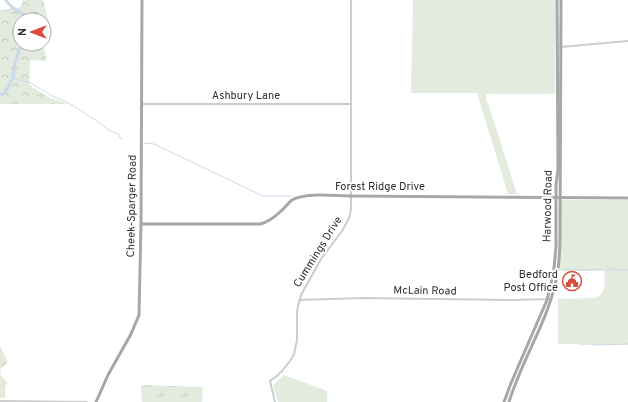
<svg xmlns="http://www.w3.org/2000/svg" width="628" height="402" font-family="Overpass,sans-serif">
	<defs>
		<pattern id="grass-tufts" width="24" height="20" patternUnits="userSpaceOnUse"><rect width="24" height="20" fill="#e3ebde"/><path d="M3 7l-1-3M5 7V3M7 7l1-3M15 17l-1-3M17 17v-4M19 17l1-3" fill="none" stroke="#c3cabf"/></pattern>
		<pattern id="forest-crowns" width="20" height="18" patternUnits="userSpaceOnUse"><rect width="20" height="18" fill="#e3ebde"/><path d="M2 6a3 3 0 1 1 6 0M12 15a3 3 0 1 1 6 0" fill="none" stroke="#c3cabf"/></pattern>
	</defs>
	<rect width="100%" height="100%" fill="#fff"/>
	<g fill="url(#grass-tufts)">
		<polygon points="29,85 50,98 69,104 29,104"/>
		<polygon points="141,385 203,387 202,402 142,402"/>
	</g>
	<g fill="url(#forest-crowns)">
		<polygon points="23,0 43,0 50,26 44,27 44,20 20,20 20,44 43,44 47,61 30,60 29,104 0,104 0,11 21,7"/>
		<polygon points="0,346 8,362 1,369 0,367"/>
	</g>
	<g fill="#e3ebde">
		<polygon points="413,0 555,0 555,94 486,94 486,100 489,106 517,194 508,194 477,93 411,93"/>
		<path d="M562,200H628V345H579L577,344H558V299L595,298C607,293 605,282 604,271H560L561,202Z"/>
		<polygon points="0,367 1,376 7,382 5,388 5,398 0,398"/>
		<polygon points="284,375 327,391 327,402 278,402 273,386 274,384"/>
	</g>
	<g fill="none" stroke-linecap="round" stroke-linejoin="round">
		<g stroke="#cbd9ea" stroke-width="1">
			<polyline points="0,11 8,10 13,8"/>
			<polyline points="13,78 18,80 29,82 52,96 69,103 100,123 107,129 118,134 121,139"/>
			<polyline points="144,143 154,144 263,196 291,196"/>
			<path d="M563,269C568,271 575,268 581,270L602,269"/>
			<polyline points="607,269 628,270"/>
			<polyline points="592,345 628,344"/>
		</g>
		<g stroke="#cbd9ea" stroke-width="3">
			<path d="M6,0C10,7 17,11 24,14L25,20"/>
			<polyline points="0,95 4,93 8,88 11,81 13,78 15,62 22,44"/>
		</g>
		<g stroke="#ccc" stroke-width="2">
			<polyline points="560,47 628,41"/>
			<polyline points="141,104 350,104"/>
			<polyline points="299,300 363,298 514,300 551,299"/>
			<polyline points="0,401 87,402"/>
			<polyline points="275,402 270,381 277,376 282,371 290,361 294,354 297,340 297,311 301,295 321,259 342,231 349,218 351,210 351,0"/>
		</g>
		<g stroke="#a7a7a7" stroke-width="3">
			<path d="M141,224H260C268,222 275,217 281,211C285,208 288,203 292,200C306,192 335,196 351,196L628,198"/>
			<polyline points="96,402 108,375 131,334 139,315 141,224 142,0"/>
			<polyline points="504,402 511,383 547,300 552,279 554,268 556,247 556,185 558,169 557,0"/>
			<path d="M509,402C521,362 545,326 555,285C559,269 560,253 560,236L561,0"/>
		</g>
	</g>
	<defs>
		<symbol id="civic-ring" viewBox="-11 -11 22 22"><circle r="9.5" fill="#fff" stroke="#d94c3e" stroke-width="1.5"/><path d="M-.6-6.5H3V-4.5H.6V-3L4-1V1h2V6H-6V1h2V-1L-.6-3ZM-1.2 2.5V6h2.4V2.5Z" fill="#d94c3e"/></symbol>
	</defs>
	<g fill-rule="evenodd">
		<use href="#civic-ring" x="561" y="270" width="22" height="22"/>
	</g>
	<g text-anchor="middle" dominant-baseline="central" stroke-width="4" stroke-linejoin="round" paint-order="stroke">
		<g font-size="11" fill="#2f2f2f" stroke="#fff">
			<text x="246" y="96">Ashbury Lane</text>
			<text x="380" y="187">Forest Ridge Drive</text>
			<text transform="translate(132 206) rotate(-89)">Cheek-Sparger Road</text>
			<text transform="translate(548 206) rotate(-89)">Harwood Road</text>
			<text transform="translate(318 252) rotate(-58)">Cummings Drive</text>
			<text transform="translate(425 291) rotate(1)">McLain Road</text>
		</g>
		<g font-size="11" fill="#2f2f2f" stroke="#fff" text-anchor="end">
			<text x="558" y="275">Bedford<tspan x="558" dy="13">Post Office</tspan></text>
		</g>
	</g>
	<g transform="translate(32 32) rotate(270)"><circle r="19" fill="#ffffff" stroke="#acacac"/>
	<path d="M0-3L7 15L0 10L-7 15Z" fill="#d94c3e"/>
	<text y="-6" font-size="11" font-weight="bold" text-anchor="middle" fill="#2f2f2f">N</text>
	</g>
</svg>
